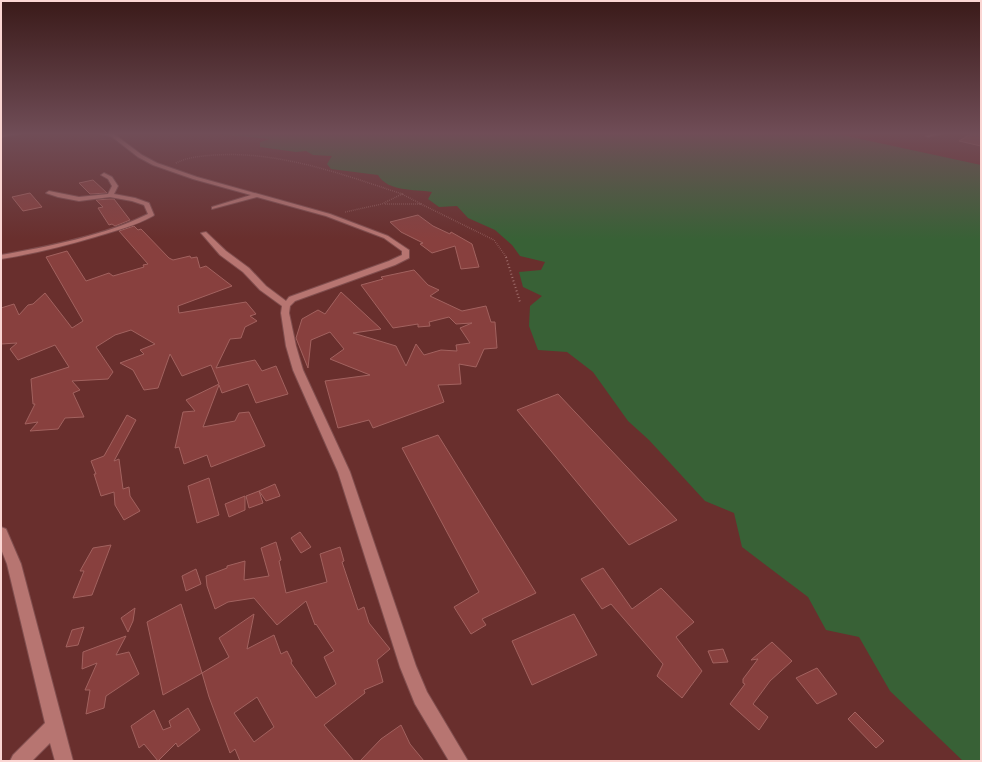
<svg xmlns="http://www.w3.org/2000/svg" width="982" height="762" font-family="Rubik,sans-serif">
	<rect width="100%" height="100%" fill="#692f2d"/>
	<path fill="#386136" d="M210,133H833L981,165V761H963L890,691L859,637L826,630L808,597L742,547L734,513L705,501L649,440L628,421L593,372L567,352L538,350L529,326L530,306L542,296L523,287L519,272L541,270L545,262L520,256L512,245L495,230L468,218L457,206L439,207L428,199L432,192C414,189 388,192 378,175L331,169L327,164L332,156L313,155L306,151L296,152L260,147V142L270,139Z"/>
	<g fill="#88403e" stroke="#a2625f" fill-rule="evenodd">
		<polygon points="973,133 981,133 981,146 959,141"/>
		<polygon points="93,180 107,193 90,194 79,183"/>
		<polygon points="30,193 42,207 23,211 12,197"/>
		<polygon points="110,199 114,199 130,220 115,226 112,224 109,225 98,208 103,207 96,200"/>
		<polygon points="418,215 433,226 450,234 451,232 472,244 479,267 461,269 455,246 432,253 420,244 423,243 401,232 390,222"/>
		<polygon points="134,226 138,230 141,229 169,258 173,260 190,256 191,258 197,257 200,268 206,266 232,286 178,306 179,313 246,302 256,314 250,316 257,321 245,327 241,338 230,339 216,368 255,360 262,371 276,366 288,394 256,403 248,384 222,393 219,385 203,427 235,421 239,413 249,412 265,446 211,467 207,455 184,464 179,447 175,448 183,412 195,411 186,400 219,384 211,365 182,376 170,354 158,388 144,390 133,370 120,363 144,354 140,350 155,344 131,330 115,335 96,347 113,372 108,379 72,381 80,390 73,393 84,417 65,418 58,429 30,431 38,422 25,424 35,404 33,404 31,379 69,367 55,345 18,360 10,349 17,343 1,344 1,308 14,304 19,315 28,305 33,304 45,293 72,328 83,321 46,257 67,251 86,281 109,273 113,276 144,267 143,265 148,264 119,231"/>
		<polygon points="414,270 428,285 439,290 430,296 462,311 486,306 491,322 495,322 497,348 484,349 476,367 459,364 461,384 438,385 444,402 373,428 369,420 338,428 325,381 370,375 330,359 344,349 330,332 311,340 308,368 296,338 302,319 318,310 325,314 341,292 381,329 353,333 396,346 406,366 416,344 424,355 441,350 457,351 456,345 470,343 460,328 472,323 456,324 449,317 429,322 430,326 418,327 418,324 393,328 361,285 383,279 381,277"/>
		<polygon points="558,394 677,520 629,545 517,410"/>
		<polygon points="127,415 136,420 114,461 119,459 123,489 129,487 130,496 140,511 124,520 115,505 114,492 101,496 94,474 96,474 91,461 104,456"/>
		<polygon points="438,435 536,593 482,619 486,625 471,634 454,607 479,592 402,448"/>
		<polygon points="209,478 219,515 197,523 188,486"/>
		<polygon points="275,484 280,496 266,501 259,491"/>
		<polygon points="259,491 263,503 249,508 246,496"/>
		<polygon points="245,496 245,510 229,517 225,504"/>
		<polygon points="300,532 311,547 301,553 291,538"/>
		<path d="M276,542L281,560L279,561L286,593L327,582L320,554L340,547L344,561L342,562L358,610L364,607L369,623L390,649L377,660L383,682L364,690L365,693L324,725L354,761H240L235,749L230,753L209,697L202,673L229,657L219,638L254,614L247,649L274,635L281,654L287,651L292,661L291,663L316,698L336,684L324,657L334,651L316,624L315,625L306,601L277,625L254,598L228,602L215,609L207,586L206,576L227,568V566L245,561L244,580L269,576L261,548ZM257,697L274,727L254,742L234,713Z"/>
		<polygon points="111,545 92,595 73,598 84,571 80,571 93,548"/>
		<polygon points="603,568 632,609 661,588 694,622 676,637 702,671 682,698 657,676 663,664 611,604 602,609 581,579"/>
		<polygon points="196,569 201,584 186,591 182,576"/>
		<polygon points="181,604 202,673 163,695 147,622"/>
		<polygon points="135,608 133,621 128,632 121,618"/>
		<polygon points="574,614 597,655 532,685 512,641"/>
		<polygon points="84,627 78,645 66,647 72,630"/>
		<polygon points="126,636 116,655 129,652 139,674 106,696 104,708 86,714 90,690 85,690 97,663 82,669 83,652"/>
		<polygon points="772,642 792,661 770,681 753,704 768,717 759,730 730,704 745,684 743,683 743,679 758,659 751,660"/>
		<polygon points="723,649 728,662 713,663 708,651"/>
		<polygon points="817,668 837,694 817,704 796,678"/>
		<polygon points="188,708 200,730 178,747 176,743 158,761 144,744 139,748 131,726 154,710 163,730 171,727 169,721"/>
		<polygon points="855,712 884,741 876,748 848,719"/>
		<polygon points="401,725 410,744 424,761 360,761 381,739"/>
	</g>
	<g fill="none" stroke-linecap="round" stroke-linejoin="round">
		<defs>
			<g id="minor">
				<polygon points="16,133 25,133 1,137 1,135"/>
				<polygon points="97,133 114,134 142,155 157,163 197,177 330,214 388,236 409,250 409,258 395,265 295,301 290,306 289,313 296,346 303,370 350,472 416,666 427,692 468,761 449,761 415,704 400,667 338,472 293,370 286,346 281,313 282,306 260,290 243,272 220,255 201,233 206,232 226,251 249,268 266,286 286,301 289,297 389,261 402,255 402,251 384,238 326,216 257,197 212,209 212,207 251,195 193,179 153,165 138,157 111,136"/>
				<polygon points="937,133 944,133 928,137 926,136"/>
				<path d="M104,173L112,177L118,186L114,194L135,198L149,203L154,215L153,216C135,226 115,231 95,237C64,246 33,254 1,259V255C47,247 106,235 148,214L144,205L132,201L110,197L79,201L58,197L46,193L49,191L79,197L108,194L112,186L108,179L101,175Z"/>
				<polygon points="1,527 6,529 21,564 73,761 55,761 50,743 32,761 10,761 13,755 45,723 7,564 1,549"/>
			</g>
		</defs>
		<use href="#minor" stroke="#804e4e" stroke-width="2"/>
		<g stroke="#a06e6c" stroke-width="1.5" stroke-dasharray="0.5 1.5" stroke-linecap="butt">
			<path d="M176,163C188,157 201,156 215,155C279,151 342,174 402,194L382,204L345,212"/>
			<polyline points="385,204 421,204 402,194"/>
			<polyline points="421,204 494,240 507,258"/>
		</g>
		<polyline stroke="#a06e6c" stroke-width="2" stroke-dasharray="1 2.5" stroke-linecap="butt" points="506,257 520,302"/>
		<use href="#minor" fill="#b77571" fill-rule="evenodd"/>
	</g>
	<linearGradient id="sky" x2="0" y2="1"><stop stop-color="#3a1a19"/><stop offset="0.56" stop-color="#704d57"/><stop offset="1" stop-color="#704d57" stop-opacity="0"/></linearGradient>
	<rect width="982" height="239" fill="url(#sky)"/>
	<rect width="982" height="762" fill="none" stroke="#fbd6d3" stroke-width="4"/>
</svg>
